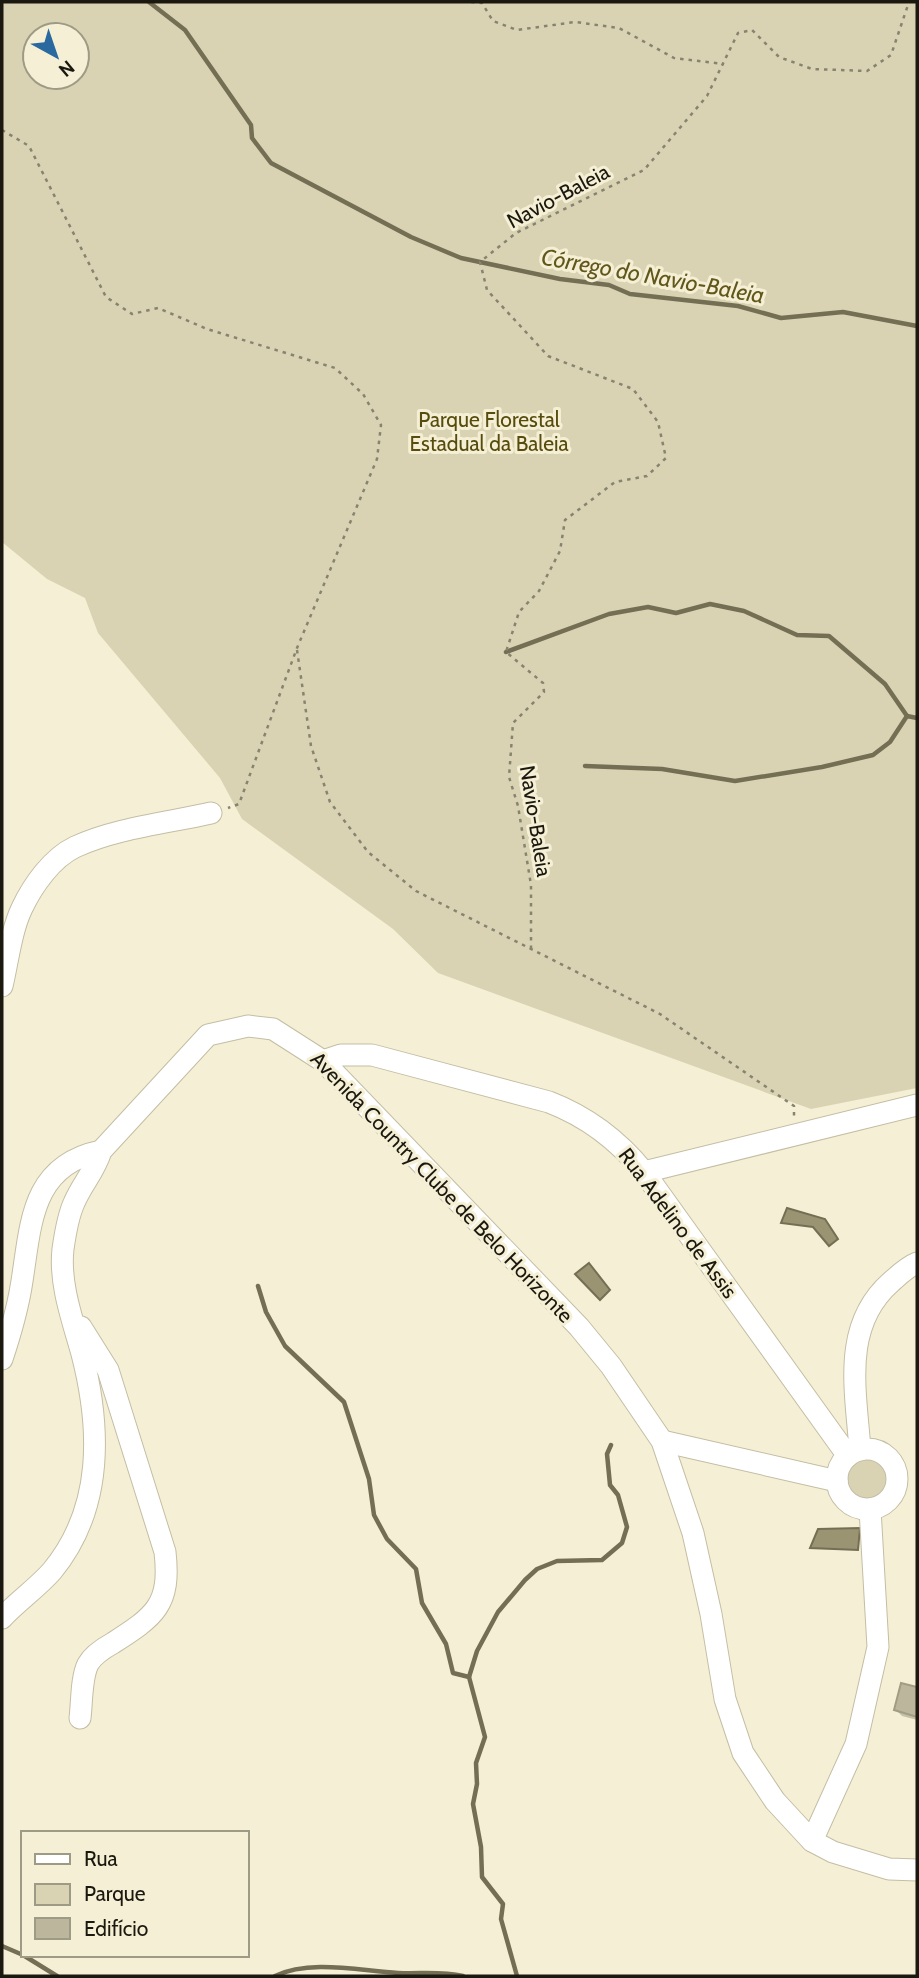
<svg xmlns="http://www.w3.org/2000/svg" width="919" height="1978" font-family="Cabin,sans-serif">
	<rect width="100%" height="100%" fill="#f5f0d5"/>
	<g fill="#dad3b3" fill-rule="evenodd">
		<path d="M2,2H917V1088L811,1109L438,973L393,929L242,819L220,778L98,633L85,598L47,579L2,542ZM77,35V77H35V35Z"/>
		<circle cx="868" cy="1480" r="27"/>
	</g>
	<g fill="#9b9472" stroke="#746f54" stroke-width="2">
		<polygon points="787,1208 825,1219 838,1239 829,1246 813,1227 781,1223"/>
		<polygon points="589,1263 610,1290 600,1300 575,1274"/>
		<polygon points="860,1528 858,1550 810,1548 818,1529"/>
	</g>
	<polygon fill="#0003" points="902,1685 917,1689 917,1720 902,1716 896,1710"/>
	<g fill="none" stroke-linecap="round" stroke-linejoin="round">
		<g stroke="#746f54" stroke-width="4.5">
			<polyline points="149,2 185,30 251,125 252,138 271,163 411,237 461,258 560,279 609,285 630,294 738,306 781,318 843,312 917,326"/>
			<polyline points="506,652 609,614 648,607 676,613 710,604 744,611 797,635 829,636 885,684 907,716"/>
			<polyline points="585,766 662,769 735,781 822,767 873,755 890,742 907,716 917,718"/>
			<polyline points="258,1286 266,1312 285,1346 344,1402 369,1479 374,1515 387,1539 416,1569 422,1603 446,1644 453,1673 469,1677"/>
			<polyline points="2,1946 23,1955"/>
			<polyline points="23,1955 57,1976"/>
			<path d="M275,1976C311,1959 360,1971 398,1973C421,1974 441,1971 463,1976"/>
			<polyline points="517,1976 501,1919 503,1904 482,1877 481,1847 473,1804 477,1784 476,1763 485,1737 469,1677 477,1651 498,1612 525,1580 537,1569 557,1561 602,1560 622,1543 627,1527 618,1495 610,1485 607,1454 611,1445"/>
		</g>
	</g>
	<polygon fill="#bbb69c" stroke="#a19c82" stroke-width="2" points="901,1683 917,1687 917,1717 894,1710"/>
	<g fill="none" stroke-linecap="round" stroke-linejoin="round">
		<defs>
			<g id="minor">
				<path d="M2,986C8,961 11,931 22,908C33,885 52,858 75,847C116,828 167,823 211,813"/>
				<path d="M323,1061L341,1055H372L549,1102C588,1117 618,1140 644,1172L848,1456"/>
				<polyline points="644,1172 917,1105"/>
				<path d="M2,1359C10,1335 18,1308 22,1281C31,1224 31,1165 101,1151"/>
				<polyline points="662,1441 837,1481"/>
				<circle cx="867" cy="1479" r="30"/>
				<path d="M860,1450C856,1391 841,1326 891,1282C899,1275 907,1267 917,1263"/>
				<path d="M2,1618C18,1601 37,1588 52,1571C104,1508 101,1428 82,1354C73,1321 59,1284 63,1249C65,1235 68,1216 74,1203C82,1184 95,1171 101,1151L208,1035L248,1026L273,1029L323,1061L579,1327L611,1366L662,1441L693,1533L711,1614L725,1699L743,1753L775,1801L812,1841L833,1852L889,1869L917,1870"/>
				<path d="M80,1718C82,1703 81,1678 88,1664C93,1655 104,1648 113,1643C155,1616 171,1605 165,1552L108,1370L81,1327"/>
				<polyline points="812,1841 856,1744 878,1647 870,1509"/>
			</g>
		</defs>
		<use href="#minor" stroke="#c3bea4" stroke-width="23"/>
		<g stroke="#868371" stroke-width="2.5" stroke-dasharray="3.5 5" stroke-linecap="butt">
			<polyline points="471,2 482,3 493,21 517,30 575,22 619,28 674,58 724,64"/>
			<polyline points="2,130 29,146 106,297 132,314 158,308 207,329 335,368 363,394 381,425 377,459 297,648 239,804 228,808"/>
			<polyline points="297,650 311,746 330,802 368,852 416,891 660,1014 794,1106 794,1118"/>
			<polyline points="531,949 531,885 518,806 509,777 513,723 544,692 543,683 506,652 519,612 539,591 560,551 565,520 615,482 647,476 666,458 658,422 633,389 548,356 487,290 480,262 516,233 644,170 707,96 738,33 752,30 779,57 812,69 867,71 891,55 909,2"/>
		</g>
		<use href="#minor" stroke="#fff" stroke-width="21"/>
	</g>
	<g text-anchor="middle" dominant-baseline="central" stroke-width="6" stroke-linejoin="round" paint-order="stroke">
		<g font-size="21" fill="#1a180f" stroke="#f5f0d5">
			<text transform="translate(558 196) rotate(-28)">Navio-Baleia</text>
			<text transform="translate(536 821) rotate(81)">Navio-Baleia</text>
			<text transform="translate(442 1187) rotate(46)">Avenida Country Clube de Belo Horizonte</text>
			<text transform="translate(678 1223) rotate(53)">Rua Adelino de Assis</text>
		</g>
		<g font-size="21" fill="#574c0e" stroke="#f5f0d5">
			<text x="489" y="419">Parque Florestal<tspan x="489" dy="24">Estadual da Baleia</tspan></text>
		</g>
		<g font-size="23" font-style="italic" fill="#61561b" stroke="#f5f0d5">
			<text transform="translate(653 276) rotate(10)">Córrego do Navio-Baleia</text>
		</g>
	</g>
	<rect width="919" height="1978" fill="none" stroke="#1a180f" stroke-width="7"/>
	<rect x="21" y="1831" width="228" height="126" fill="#f5f0d5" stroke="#9d9a86" stroke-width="2"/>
	<rect x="35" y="1854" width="35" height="10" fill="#ffffff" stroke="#9d9a86" stroke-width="2"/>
	<text x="84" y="1866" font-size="21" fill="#1a180f">Rua</text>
	<rect x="35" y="1884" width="35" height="21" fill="#dad3b3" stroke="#9d9a86" stroke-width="2"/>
	<text x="84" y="1901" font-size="21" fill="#1a180f">Parque</text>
	<rect x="35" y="1918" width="35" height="21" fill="#bbb69c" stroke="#9d9a86" stroke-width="2"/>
	<text x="84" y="1936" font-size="21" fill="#1a180f">Edifício</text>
	<g transform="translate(56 56) rotate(140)"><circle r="33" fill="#f5f0d5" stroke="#9d9a86" stroke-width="2"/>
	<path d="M0-5L12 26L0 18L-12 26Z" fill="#2a69a0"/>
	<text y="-10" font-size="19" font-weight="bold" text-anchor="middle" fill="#1a180f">N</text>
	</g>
</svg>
